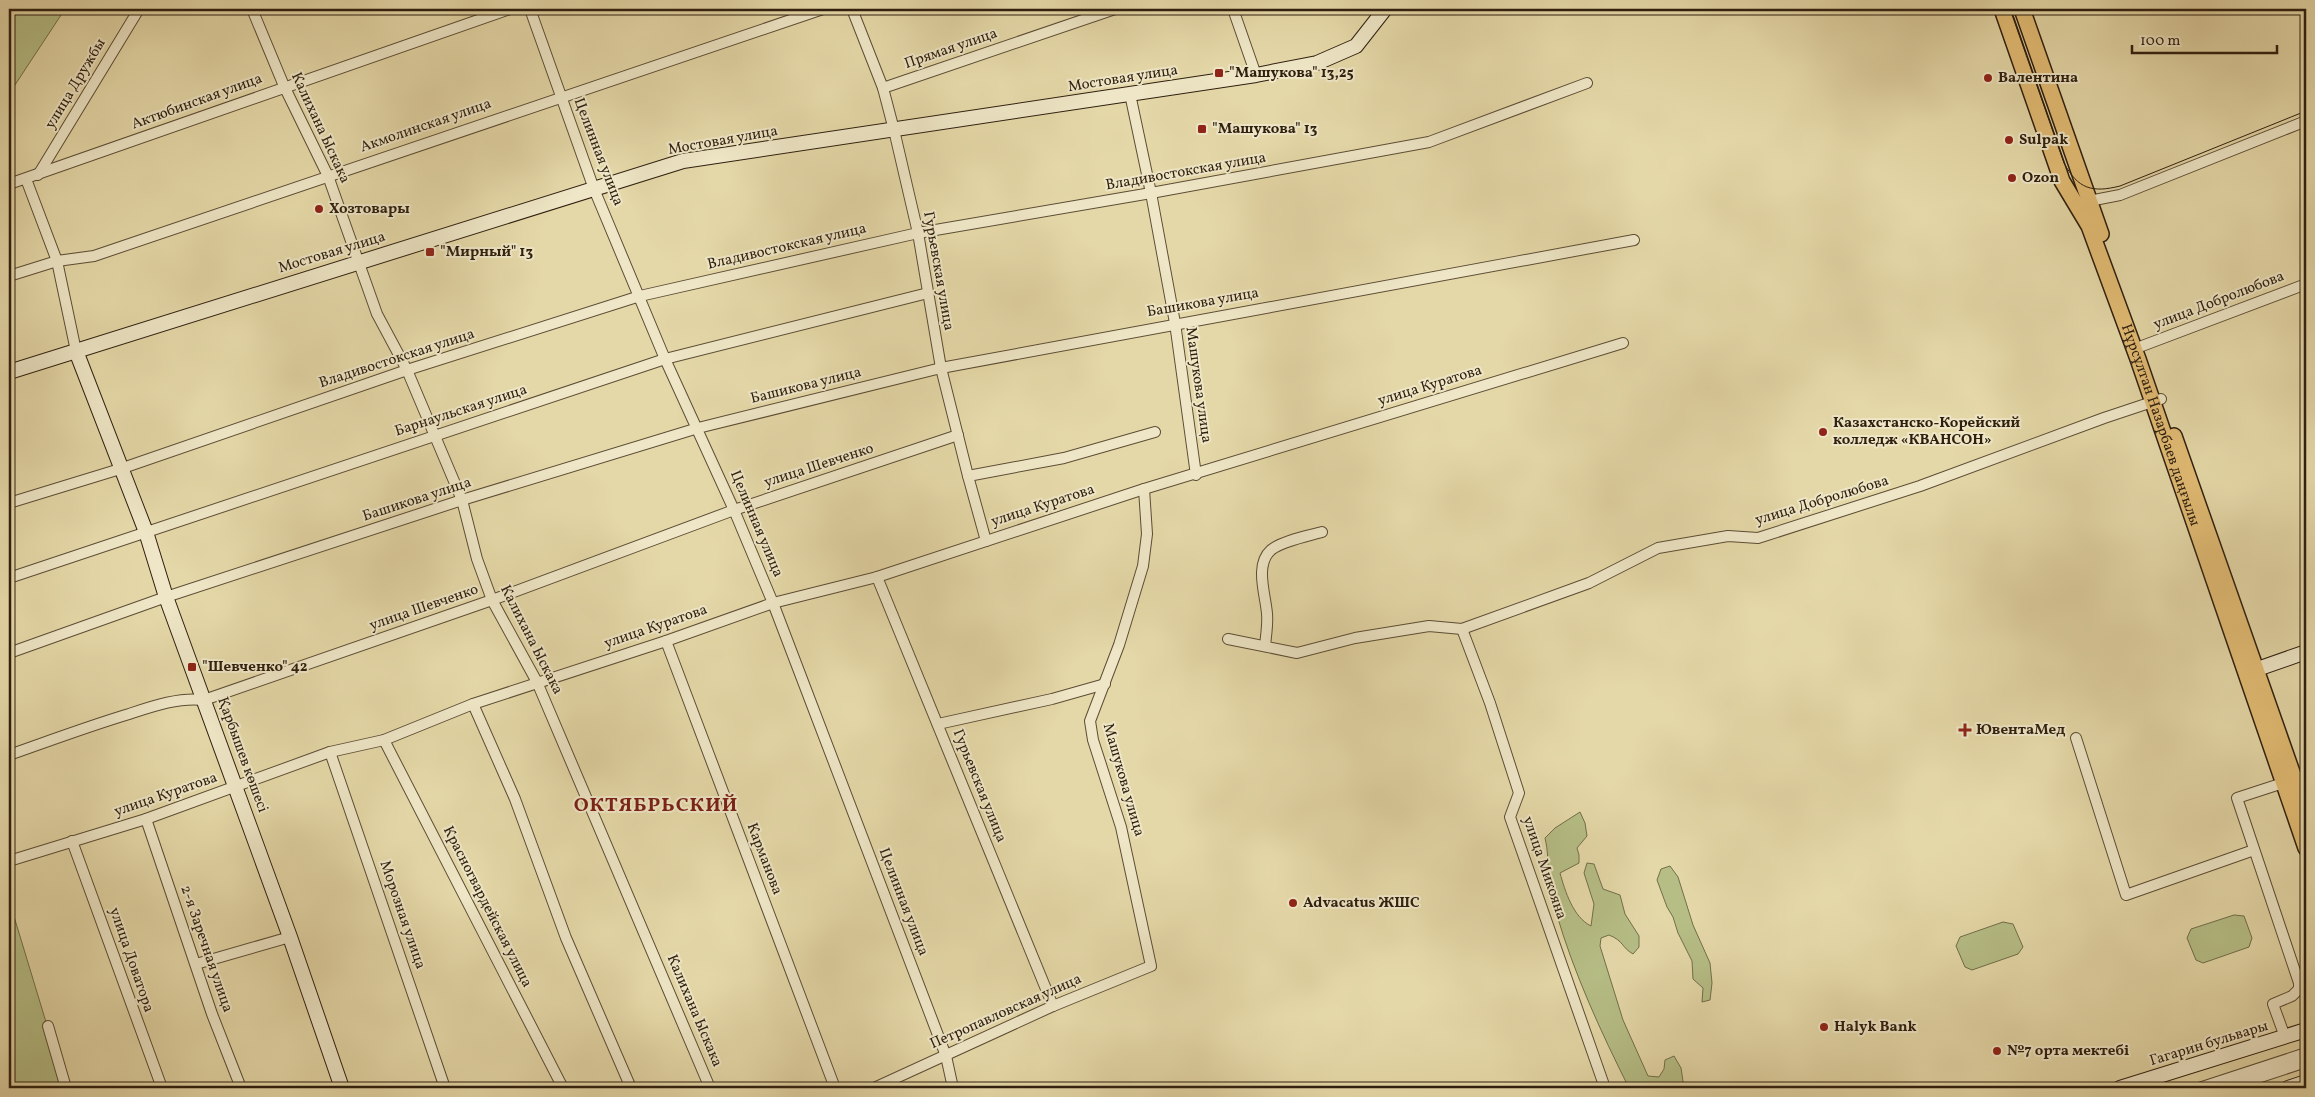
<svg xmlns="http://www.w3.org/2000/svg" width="2315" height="1097" font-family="Vollkorn,serif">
	<rect width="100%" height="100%" fill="#e5d8a8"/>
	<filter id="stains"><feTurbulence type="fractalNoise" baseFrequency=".004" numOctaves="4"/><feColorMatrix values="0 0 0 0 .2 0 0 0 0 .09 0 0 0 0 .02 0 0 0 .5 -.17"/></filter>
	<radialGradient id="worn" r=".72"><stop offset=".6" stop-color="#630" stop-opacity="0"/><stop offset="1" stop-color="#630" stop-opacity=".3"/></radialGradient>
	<g fill="#b6be86" stroke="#726e4a">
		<polygon points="9,9 65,9 9,94"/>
		<path d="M1580,812L1585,823L1587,836L1577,848L1579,855V863L1560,873C1565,891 1573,917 1591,926L1594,904L1584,873L1587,863L1594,864L1603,889L1620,895L1625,914L1639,936V947L1633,954C1621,947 1624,941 1609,935L1601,938L1600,946L1623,1020L1648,1076L1659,1077L1664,1069L1665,1060L1674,1056L1681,1068L1684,1088H1629C1601,1032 1574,974 1556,912C1553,901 1549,887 1548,875C1548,861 1548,851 1545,838L1555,828Z"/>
		<polygon points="1670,866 1678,877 1693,925 1710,963 1712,983 1710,1000 1702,1002 1703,988 1693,979 1692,961 1678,933 1673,917 1667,907 1657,880 1661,869"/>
		<polygon points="9,900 66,1088 9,1088"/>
		<polygon points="2234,915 2244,916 2252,938 2249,947 2203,963 2196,960 2187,938 2191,929"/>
		<polygon points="2003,922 2013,924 2023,947 2018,954 1972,970 1965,967 1956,946 1960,937"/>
	</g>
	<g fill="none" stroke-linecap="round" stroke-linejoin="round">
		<defs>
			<g id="street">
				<polyline points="252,9 284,86 328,176 377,314 407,370 462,500 477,559 492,600 537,682 710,1088"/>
				<polyline points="530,9 594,189 665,359 734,510 773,603 946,1056 953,1088"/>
				<polyline points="852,9 883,88 894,130 918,233 941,368 968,476 986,541"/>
				<polyline points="1233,9 1256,75"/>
				<polyline points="883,88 1115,9"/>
				<polyline points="1130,94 1151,193 1175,323 1196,475"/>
				<polyline points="38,175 139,9"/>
				<polyline points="26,179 57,261 76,351"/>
				<polyline points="9,184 510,9"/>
				<polyline points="2084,202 2120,195 2306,121"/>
				<polyline points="9,276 57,261 94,256 823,9"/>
				<polyline points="2142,346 2306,284"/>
				<polyline points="968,476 1064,458 1155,432"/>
				<polyline points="9,503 120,469 407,370 640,296 918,233 1151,193 1429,142 1587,83"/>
				<polyline points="877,577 1053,1006"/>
				<polyline points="9,578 665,359 928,293"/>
				<polyline points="1462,629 1490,703 1519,793 1510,817 1605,1088"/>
				<polyline points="1228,639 1297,653 1355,638 1429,626 1462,629 1589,583 1658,548 1728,536 1758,538 1920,486 2104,418 2161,399"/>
				<polyline points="666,641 835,1088"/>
				<path d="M1265,646C1266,635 1268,624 1267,614C1266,596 1254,565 1271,550C1282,541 1308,536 1322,532"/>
				<polyline points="9,653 166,597 462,500 698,428 941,368 1634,240"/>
				<polyline points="473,704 515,799 566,938 631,1088"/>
				<polyline points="938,724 1052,699 1105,684"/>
				<polyline points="2076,738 2126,895 2254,850"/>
				<polyline points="384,740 563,1088"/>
				<polyline points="330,752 445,1088"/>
				<path d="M9,755C49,741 89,726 129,714C153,706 179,697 204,700L492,600L734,510L958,435"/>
				<polyline points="2283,783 2237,798 2299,983 2299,989 2292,996 2273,1004 2285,1037"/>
				<polyline points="146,819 212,1014 241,1088"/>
				<polyline points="72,841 162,1088"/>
				<polyline points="9,861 146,819 330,752 384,740 473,704 666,641 773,603 877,577 1144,489 1623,343"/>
				<polyline points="196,964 290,937"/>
				<polyline points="48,1026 66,1088"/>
				<polyline points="874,1088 1053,1006 1151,966 1121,827 1093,740 1090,721 1119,645 1143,566 1147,534 1144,489"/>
				<polyline points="2199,1088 2306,1053"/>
				<polyline points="2227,1088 2306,1062"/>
			</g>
			<g id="secondary">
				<polyline points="76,351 146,532 166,597 290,937 342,1088"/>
				<polyline points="9,372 683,161 1256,75 1317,63 1356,46 1385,9"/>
				<polyline points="2246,673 2306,652"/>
				<polyline points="2120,1088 2306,1030"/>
				<polyline points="2288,1088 2306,1082"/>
			</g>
			<g id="primary">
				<path id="s1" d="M2002,9L2062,181L2089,226L2138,359L2306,848"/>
				<polyline points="2022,9 2101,234"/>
				<polyline points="2174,436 2306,812"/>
			</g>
		</defs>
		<use href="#street" stroke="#5c4d35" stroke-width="12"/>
		<use href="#secondary" stroke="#2e1f0f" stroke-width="16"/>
		<use href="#primary" stroke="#2e1f0f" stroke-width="18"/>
		<use href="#street" stroke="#eee6c6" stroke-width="10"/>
		<use href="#secondary" stroke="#eee6c6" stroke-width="14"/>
		<use href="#primary" stroke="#e2bc74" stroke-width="15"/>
		<path stroke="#2e1f0f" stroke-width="1" d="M2010,9L2064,163C2078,189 2092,193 2120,186L2306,111"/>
	</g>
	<g fill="#8f2418" stroke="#eee6c6" stroke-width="2">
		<rect x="1214" y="68" width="10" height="10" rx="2.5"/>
		<circle cx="1988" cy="78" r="5"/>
		<rect x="1197" y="124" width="10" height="10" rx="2.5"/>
		<circle cx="2009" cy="140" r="5"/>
		<circle cx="2012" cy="178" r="5"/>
		<circle cx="319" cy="209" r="5"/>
		<rect x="425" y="247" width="10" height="10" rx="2.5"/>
		<circle cx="1823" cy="432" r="5"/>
		<rect x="187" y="662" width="10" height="10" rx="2.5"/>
		<path d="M1962.5 722.5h5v5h5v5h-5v5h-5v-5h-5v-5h5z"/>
		<circle cx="1293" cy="903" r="5"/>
		<circle cx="1824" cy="1027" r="5"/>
		<circle cx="1997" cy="1051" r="5"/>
	</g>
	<g text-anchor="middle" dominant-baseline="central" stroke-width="4" stroke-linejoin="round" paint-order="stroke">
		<g font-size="15" fill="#2e1f0f" stroke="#eee6c6">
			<text transform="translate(951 49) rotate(-19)">Прямая улица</text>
			<text transform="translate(1123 79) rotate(-9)">Мостовая улица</text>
			<text transform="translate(76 84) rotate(-59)">улица Дружбы</text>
			<text transform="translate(197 102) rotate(-20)">Актюбинская улица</text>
			<text transform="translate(426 126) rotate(-19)">Акмолинская улица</text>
			<text transform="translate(320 128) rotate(65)">Калихана Ыскака</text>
			<text transform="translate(723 141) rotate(-10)">Мостовая улица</text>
			<text transform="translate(598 152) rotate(69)">Целинная улица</text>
			<text transform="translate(1186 172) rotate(-10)">Владивостокская улица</text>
			<text transform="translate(787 247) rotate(-13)">Владивостокская улица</text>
			<text transform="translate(332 253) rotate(-17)">Мостовая улица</text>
			<text transform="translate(938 271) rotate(80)">Гурьевская улица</text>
			<text transform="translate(2219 301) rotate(-21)">улица Добролюбова</text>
			<text transform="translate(1203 303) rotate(-10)">Башикова улица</text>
			<text transform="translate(397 359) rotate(-18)">Владивостокская улица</text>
			<text transform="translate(1198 385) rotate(82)">Машукова улица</text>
			<text transform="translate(806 386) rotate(-14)">Башикова улица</text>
			<text transform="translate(1430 386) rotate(-17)">улица Куратова</text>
			<text transform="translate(461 411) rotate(-18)">Барнаульская улица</text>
			<text stroke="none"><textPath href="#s1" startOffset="446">Нұрсұлтан Назарбаев даңғылы</textPath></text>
			<text transform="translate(819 466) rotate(-18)">улица Шевченко</text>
			<text transform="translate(417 500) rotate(-18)">Башикова улица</text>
			<text transform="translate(1822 501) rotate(-17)">улица Добролюбова</text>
			<text transform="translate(1043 506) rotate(-18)">улица Куратова</text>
			<text transform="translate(756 524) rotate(67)">Целинная улица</text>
			<text transform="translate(424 608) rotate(-19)">улица Шевченко</text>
			<text transform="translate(656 627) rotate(-19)">улица Куратова</text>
			<text transform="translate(531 640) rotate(63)">Калихана Ыскака</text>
			<text transform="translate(242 755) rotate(70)">Қарбышев көшесі</text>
			<text transform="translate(1123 780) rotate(74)">Машукова улица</text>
			<text transform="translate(979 786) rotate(68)">Гурьевская улица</text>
			<text transform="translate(166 795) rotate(-19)">улица Куратова</text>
			<text transform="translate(764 859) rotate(69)">Карманова</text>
			<text transform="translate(1544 868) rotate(71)">улица Микояна</text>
			<text transform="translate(903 902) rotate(69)">Целинная улица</text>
			<text transform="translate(487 907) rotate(63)">Красногвардейская улица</text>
			<text transform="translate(402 915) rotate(71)">Морозная улица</text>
			<text transform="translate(206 949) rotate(71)">2-я Заречная улица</text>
			<text transform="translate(131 960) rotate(71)">улица Доватора</text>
			<text transform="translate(694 1011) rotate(67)">Калихана Ыскака</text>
			<text transform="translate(1006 1012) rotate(-24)">Петропавловская улица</text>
			<text transform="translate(2209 1044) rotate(-17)">Гагарин бульвары</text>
		</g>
		<g font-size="15" font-weight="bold" fill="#2e1f0f" stroke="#eee6c6" text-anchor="start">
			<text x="1229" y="73">"Машукова" 13,25</text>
			<text x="1998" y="78">Валентина</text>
			<text x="1212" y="129">"Машукова" 13</text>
			<text x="2019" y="140">Sulpak</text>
			<text x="2022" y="178">Ozon</text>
			<text x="329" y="209">Хозтовары</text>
			<text x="440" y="252">"Мирный" 13</text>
			<text x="1833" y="423">Казахстанско-Корейский<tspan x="1833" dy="17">колледж «КВАНСОН»</tspan></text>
			<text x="202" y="667">"Шевченко" 42</text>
			<text x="1976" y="730">ЮвентаМед</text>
			<text x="1303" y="903">Advacatus ЖШС</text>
			<text x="1834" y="1027">Halyk Bank</text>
			<text x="2007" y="1051">№7 орта мектебі</text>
		</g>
		<g font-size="20" font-weight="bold" letter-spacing="1" fill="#7a1f14" stroke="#eee6c6">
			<text x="656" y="806">ОКТЯБРЬСКИЙ</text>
		</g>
	</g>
	<rect width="2315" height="1097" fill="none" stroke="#e5d8a8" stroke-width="30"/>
	<rect x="10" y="10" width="2295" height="1077" fill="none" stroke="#2e1f0f" stroke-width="2.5"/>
	<rect x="15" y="15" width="2285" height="1067" fill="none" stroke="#2e1f0f"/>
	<path d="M2132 45v8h145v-8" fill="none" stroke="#2e1f0f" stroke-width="2.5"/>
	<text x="2140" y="45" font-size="15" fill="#2e1f0f" stroke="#eee6c6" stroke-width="4" paint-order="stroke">100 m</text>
	<rect width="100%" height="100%" filter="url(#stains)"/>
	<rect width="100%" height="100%" fill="url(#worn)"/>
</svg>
